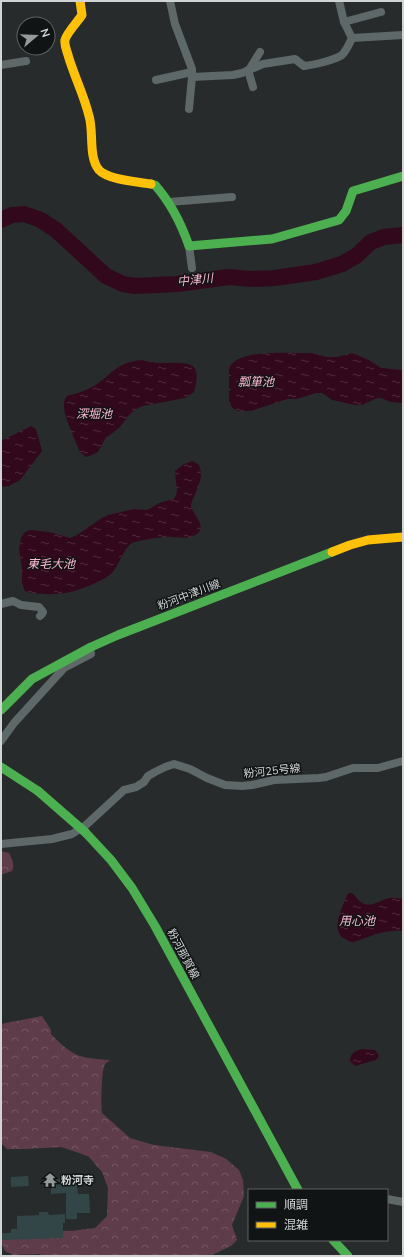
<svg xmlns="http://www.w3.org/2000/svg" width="404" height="1257" font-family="'Nunito Sans','Noto Sans JP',sans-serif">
	<defs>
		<pattern id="forest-crowns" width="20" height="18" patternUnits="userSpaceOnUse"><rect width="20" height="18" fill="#5e3c4a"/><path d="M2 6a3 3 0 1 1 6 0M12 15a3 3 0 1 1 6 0" fill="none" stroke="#745763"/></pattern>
		<pattern id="water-ripples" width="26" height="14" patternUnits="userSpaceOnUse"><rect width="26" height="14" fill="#32081d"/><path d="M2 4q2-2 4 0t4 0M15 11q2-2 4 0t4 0" fill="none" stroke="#4f2b3d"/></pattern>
	</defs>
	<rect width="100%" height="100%" fill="#282b2c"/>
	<g fill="url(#forest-crowns)">
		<path d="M1,851L9,853C12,859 15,865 12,871L1,875Z"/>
		<path d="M42,1016L51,1030V1034C73,1057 79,1058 110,1060C109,1061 107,1062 105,1064C101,1072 101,1104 102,1113L130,1138L154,1145L211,1152L226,1159L239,1170L243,1180L244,1196L232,1225L237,1240L231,1246L210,1256H42L40,1254L13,1255L5,1251L2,1244V1238L5,1234L43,1230L70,1231L95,1228L107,1216L108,1188L102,1172L88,1156L61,1147L25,1149H7L1,1143V1024Z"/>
	</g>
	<g fill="url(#water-ripples)">
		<path d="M305,353H312L327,357H337L352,353L369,360L381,368L403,370V403L391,402L381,398H377L362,405H355L332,400L322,393H316L297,399H287L251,411H238L234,409L231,406L229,400V369C235,349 287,353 305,353Z"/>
		<path d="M142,360C148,361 154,363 161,363C169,363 189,361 194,367C199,374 196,385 194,392L185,398L143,406L136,409L129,415L120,427L105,439L98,452L92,455L86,457L80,452C76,442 63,415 64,405C64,401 65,399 67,396C74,394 82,392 88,389C110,379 113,362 142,360Z"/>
		<polygon points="31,426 36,429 42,451 20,480 9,486 1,487 1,441"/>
		<path d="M193,461L199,465C204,477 198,486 194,497C193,499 191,503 191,505C191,513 207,525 198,533C189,541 176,536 165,537C160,537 136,541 132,543C124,548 119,565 112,573C105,580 80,590 70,592C59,595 35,595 25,591L22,584V568L19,549L21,538L24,533L27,531L31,530L49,532L70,538L77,535L102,518L108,515L134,509L146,510L151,508L159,503L174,499L177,492L175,471L184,464Z"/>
		<path d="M349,893H352C356,896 359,902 364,904C373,907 382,899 390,898C394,897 398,899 403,898V931C385,929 371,936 354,942C350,942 348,941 345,939C329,931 343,906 347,895Z"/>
		<path d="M362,1049L375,1050L379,1056L376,1060L355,1066L350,1061C350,1053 355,1051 362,1049Z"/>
	</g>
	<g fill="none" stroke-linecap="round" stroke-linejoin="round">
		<polyline stroke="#32081d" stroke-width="16" points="1,220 12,215 24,214 41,220 56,230 106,276 123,284 135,286 177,284 229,277 251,279 275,278 316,272 342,264 356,256 371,242 384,237 403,235"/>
	</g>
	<g fill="#324547">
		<polygon points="28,1176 29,1186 11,1187 11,1177"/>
		<polygon points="51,1178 65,1178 66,1183 77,1183 78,1194 89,1194 90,1213 77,1213 77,1219 66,1219 66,1193 51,1194"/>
		<polygon points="39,1212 48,1212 49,1215 65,1214 65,1223 63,1223 63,1238 1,1240 1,1233 11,1233 11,1229 17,1229 17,1216 39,1215"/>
	</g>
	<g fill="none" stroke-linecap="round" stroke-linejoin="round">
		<g stroke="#5e6869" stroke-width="8">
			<polyline points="170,1 175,24 192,69 192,77 189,109"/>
			<polyline points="339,1 344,22 352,38 403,35"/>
			<polyline points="344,22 381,12"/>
			<polyline points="1,65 26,61"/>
			<polyline points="248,70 253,87"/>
			<polyline points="249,70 260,52"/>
			<path d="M192,77L233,75L242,73L263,64L295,59L304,66C313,65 335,60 342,55C347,50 349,44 352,38"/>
			<polyline points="156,80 192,72"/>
			<polyline points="169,202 232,197"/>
			<polyline points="189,246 192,268"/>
			<polyline points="1,604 13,601 21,605 39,607 43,612 42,614 40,616"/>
			<polyline points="1,741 14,723 64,668 91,654 90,647"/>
			<polyline points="1,844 52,839 72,834 86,825 124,790 136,787 144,782 148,776 155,772 165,767 174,764 190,769 207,778 225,785 242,786 252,785 274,780 319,778 326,777 353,768 378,768 403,761"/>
			<polyline points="387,1199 403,1202"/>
		</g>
		<g stroke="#4caf50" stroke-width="9">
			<path d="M151,184L155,185C171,203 181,223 189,246L272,239L339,220L346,211L353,191L403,176"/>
			<polyline points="1,710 32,679 91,647 118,635 332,552"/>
			<polyline points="1,767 38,791"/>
			<polyline points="85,832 111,860 132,888 155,926 298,1190"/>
			<polyline points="333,1240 348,1256"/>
		</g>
		<g stroke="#ffc107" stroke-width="9">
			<path d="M80,1L82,15C78,21 66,34 65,40C64,45 67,51 68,55C74,76 84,95 89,116C94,131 88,157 99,170C108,180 138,182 151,184"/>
			<polyline points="332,552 350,545 368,540 403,537"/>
		</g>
		<polyline stroke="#4caf50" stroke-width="9" points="38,791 85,832"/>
	</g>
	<defs>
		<symbol id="temple-bare" viewBox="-9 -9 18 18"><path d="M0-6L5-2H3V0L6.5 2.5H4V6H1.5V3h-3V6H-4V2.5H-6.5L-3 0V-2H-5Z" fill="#96999a" stroke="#111414" stroke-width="2.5" paint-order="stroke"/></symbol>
	</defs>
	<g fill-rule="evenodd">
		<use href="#temple-bare" x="40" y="1170" width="20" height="20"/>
	</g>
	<g text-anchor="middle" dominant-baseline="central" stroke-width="3" stroke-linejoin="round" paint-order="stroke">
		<g font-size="11" fill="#d1d4d5" stroke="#111414">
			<text transform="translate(189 595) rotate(-21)">粉河中津川線</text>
			<text transform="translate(272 771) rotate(-6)">粉河25号線</text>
			<text transform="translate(183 954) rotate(62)">粉河那賀線</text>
		</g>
		<g font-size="11" font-weight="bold" fill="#d1d4d5" stroke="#111414" text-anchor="start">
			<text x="61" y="1180">粉河寺</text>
		</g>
		<g font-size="12" font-style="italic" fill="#ffb9d3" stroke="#111414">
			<text transform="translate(195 280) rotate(-6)">中津川</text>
			<text x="256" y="382">瓢箪池</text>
			<text x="94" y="414">深堀池</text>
			<text x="51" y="564">東毛大池</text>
			<text x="357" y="921">用心池</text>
		</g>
	</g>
	<rect width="404" height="1257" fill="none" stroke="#d1d4d5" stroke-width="4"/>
	<rect x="248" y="1189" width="140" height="52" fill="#111414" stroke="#5e6161"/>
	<rect x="256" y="1202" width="20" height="6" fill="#4caf50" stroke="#5e6161"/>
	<text x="284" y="1209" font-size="12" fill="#d1d4d5">順調</text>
	<rect x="256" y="1222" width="20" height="6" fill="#ffc107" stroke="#5e6161"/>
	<text x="284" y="1229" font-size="12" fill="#d1d4d5">混雑</text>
	<g transform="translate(36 36) rotate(71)"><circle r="19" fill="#111414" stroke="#5e6161"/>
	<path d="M0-3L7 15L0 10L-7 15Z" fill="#96999a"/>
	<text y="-6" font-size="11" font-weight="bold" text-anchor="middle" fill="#d1d4d5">N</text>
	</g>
</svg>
